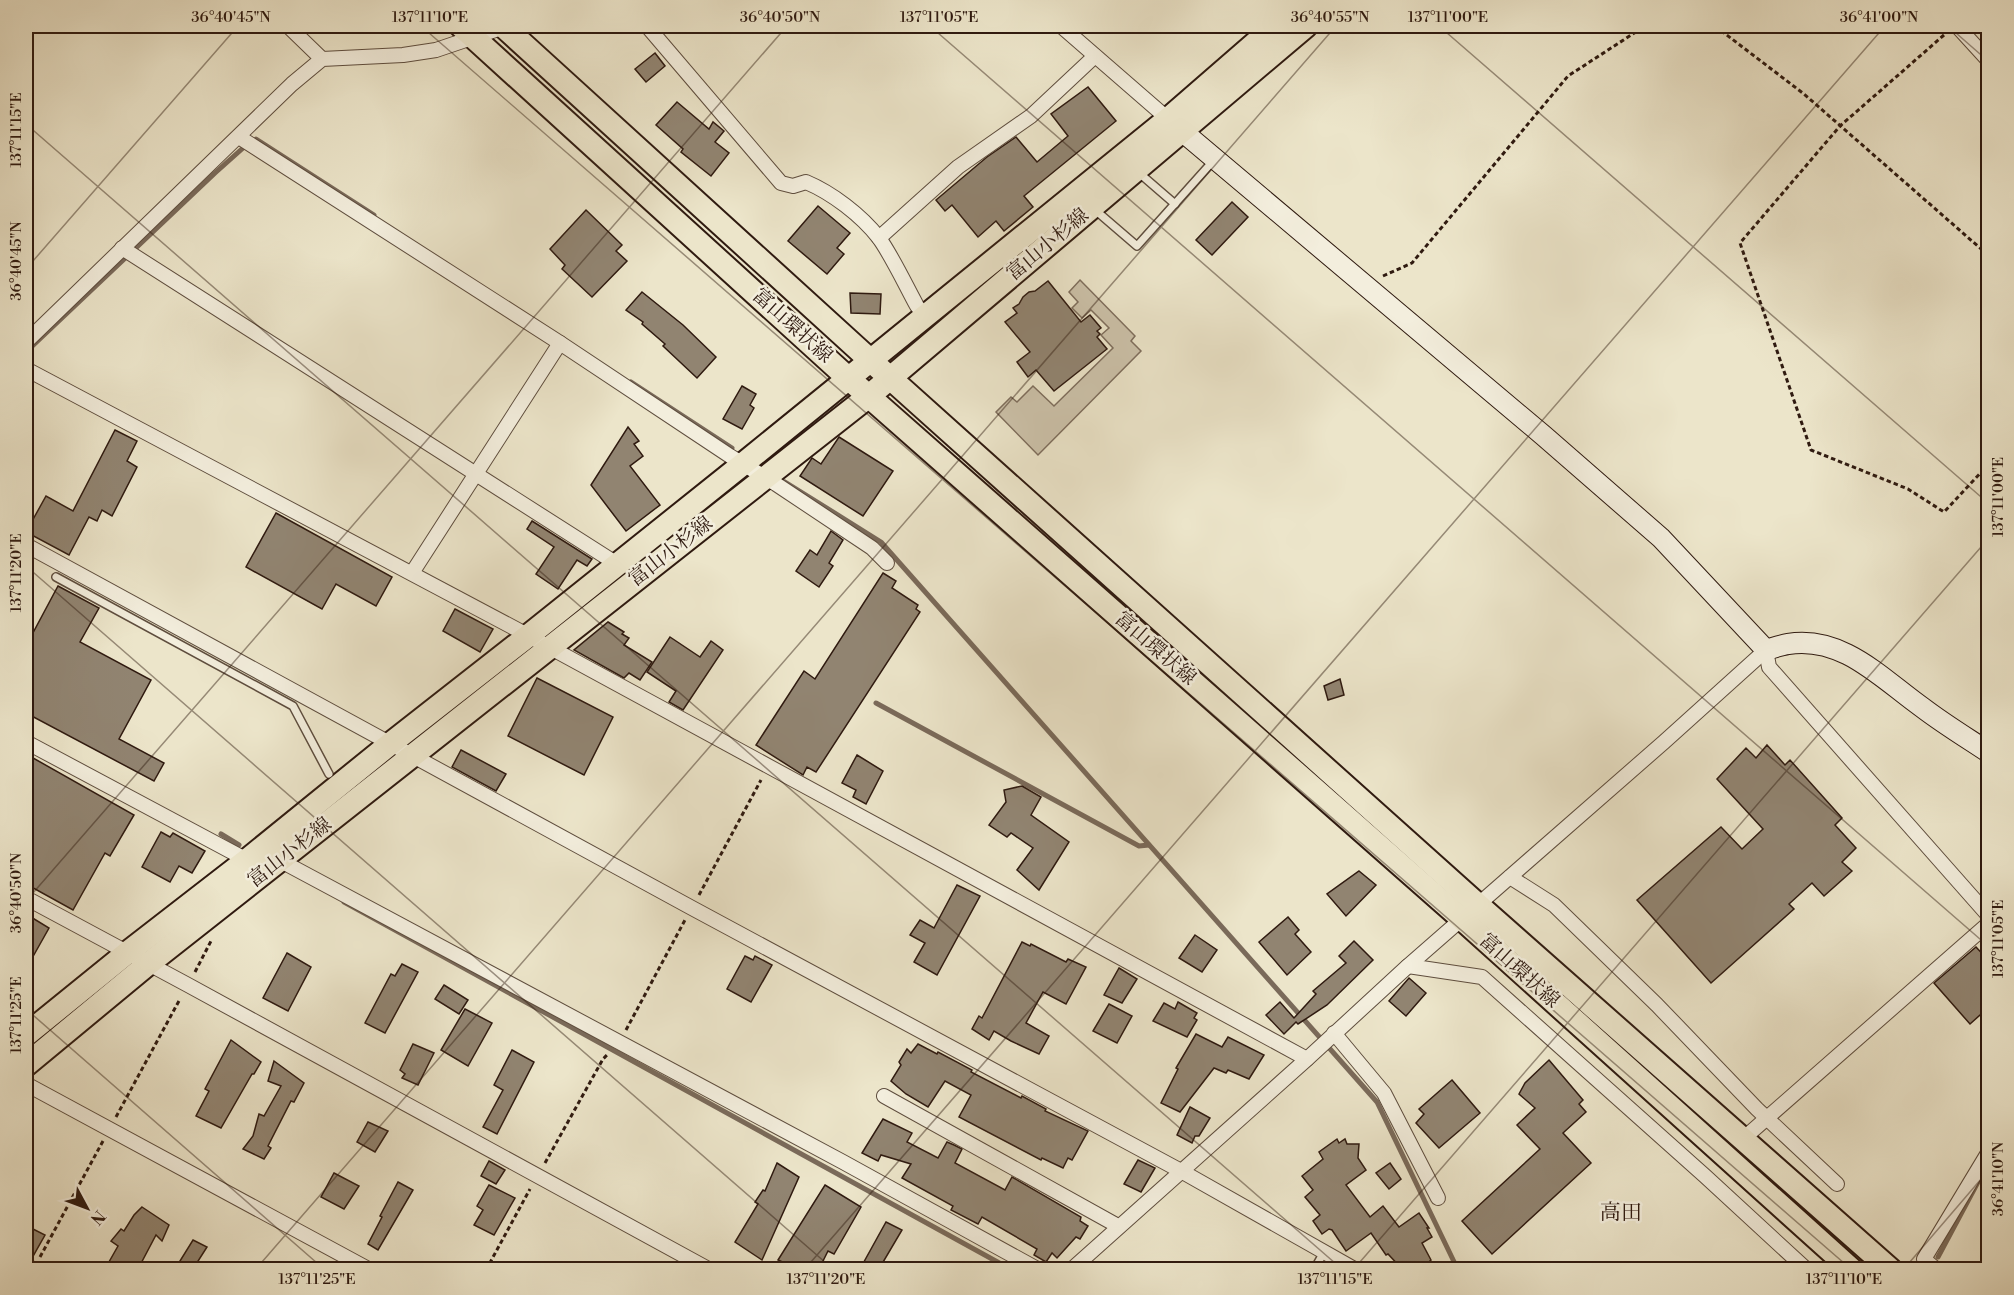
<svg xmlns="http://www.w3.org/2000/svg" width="2014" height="1295" font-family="'Libre Bodoni','Noto Serif JP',serif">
	<rect width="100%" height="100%" fill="#ece5ca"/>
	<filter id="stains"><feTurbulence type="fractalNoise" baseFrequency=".00333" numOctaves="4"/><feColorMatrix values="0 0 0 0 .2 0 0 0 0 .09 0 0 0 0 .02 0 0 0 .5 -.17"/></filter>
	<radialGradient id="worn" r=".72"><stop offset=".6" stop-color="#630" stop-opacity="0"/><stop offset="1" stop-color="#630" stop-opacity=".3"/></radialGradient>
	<polygon fill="#ccc2aa" stroke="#7e6e5d" stroke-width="1.5" points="1080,280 1135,336 1131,341 1141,351 1038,455 996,412 1011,397 1017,402 1033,386 1054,406 1113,348 1101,335 1109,328 1091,310 1082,318 1072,308 1078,302 1069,292"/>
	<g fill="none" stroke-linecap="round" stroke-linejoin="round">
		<g stroke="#7a6a5a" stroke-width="5">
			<polyline points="26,352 215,173 243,148 256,139 374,215"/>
			<polyline points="631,382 732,448"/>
			<polyline points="785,482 881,542 1377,1102 1458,1270"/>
			<polyline points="876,703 1139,846 1149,845"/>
			<polyline points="221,834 239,845"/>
			<polyline points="344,902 1012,1270"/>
			<polyline points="1938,1257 1978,1182"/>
		</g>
	</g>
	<g fill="#918471" stroke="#2f1a10" stroke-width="1.5">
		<polygon points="655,53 665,66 646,82 635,69"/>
		<polygon points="1088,87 1116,121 1024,196 1033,207 1004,231 996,221 978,237 952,205 945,211 936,200 987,157 1016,137 1037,162 1068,136 1051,114"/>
		<polygon points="677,102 709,129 713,122 724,131 715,142 729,153 711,176 681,152 683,149 656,125"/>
		<polygon points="1232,202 1248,217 1212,255 1196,240"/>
		<polygon points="818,206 850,233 837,248 844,254 827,274 788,241"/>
		<polygon points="586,210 622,245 616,251 627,261 592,297 562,269 565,265 550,249"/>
		<polygon points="1048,281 1081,322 1090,315 1101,328 1097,331 1100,334 1097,337 1107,349 1054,391 1036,370 1028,377 1017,362 1030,352 1005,322 1017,313 1013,308 1019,304 1023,297 1029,292 1035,291"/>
		<polygon points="642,292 683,325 716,357 697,378 663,346 665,344 642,324 643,322 626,310"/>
		<polygon points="850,293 881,294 880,314 851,313"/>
		<polygon points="742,386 756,394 750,405 754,408 742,429 723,419"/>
		<polygon points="628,427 639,441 634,444 643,456 630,466 660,505 626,531 591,485"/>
		<polygon points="115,430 137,441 127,461 137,467 112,516 102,510 97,521 89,517 69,555 26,532 46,496 73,511"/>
		<polygon points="839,437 893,471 863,516 800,476 812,458 821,464"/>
		<polygon points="276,513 392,577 376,606 336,584 322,609 246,567"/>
		<polygon points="532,521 592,559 587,566 577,560 558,589 536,574 554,547 527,529"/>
		<polygon points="831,531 843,540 829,563 833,566 819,587 796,571 810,550 817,555"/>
		<polygon points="883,573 896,581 892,588 918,605 916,609 920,612 816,772 807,767 803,775 756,745 804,671 815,679"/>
		<polygon points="58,586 99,608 80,642 151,680 119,739 164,763 154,781 26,713 26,646"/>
		<polygon points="455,609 493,629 480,652 443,631"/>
		<polygon points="608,622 624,632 622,634 629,638 624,645 652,662 640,680 629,673 624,678 574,650"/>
		<polygon points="670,637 700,657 711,641 723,650 683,710 669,702 676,691 647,672"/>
		<polygon points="537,678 613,717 584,775 508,736"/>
		<polygon points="1340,679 1344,695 1328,700 1324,686"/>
		<polygon points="1767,745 1785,765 1790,760 1842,818 1835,825 1856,848 1842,862 1852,871 1824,896 1812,883 1789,904 1794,909 1711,983 1637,900 1721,827 1742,849 1763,829 1717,779 1746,748 1756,758"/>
		<polygon points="461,750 506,774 496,791 452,767"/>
		<polygon points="26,754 134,815 110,856 105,853 73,910 26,884"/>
		<polygon points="857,755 883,771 866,804 853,797 856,790 842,783"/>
		<polygon points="1022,786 1041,797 1031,815 1069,842 1039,890 1017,870 1033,848 1011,833 1007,837 989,825 1006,802 1004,790"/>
		<polygon points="161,832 170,837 173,833 205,851 192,873 179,866 170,882 142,867"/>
		<polygon points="1359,871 1376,885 1346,916 1327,894"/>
		<polygon points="957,885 980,896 937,975 914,962 925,943 910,935 920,920 934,928"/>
		<polygon points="26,914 49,928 26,969"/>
		<polygon points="1288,917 1299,930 1295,934 1311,952 1287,975 1259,942"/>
		<polygon points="1195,935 1217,950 1202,972 1179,958"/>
		<polygon points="1354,941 1373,960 1327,1005 1298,1024 1296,1022 1284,1034 1266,1015 1280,1002 1294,1018 1316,994 1313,991 1346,963 1339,956"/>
		<polygon points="1022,942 1030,946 1031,944 1066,962 1068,959 1086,967 1066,1004 1043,992 1026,1023 1049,1036 1039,1054 1011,1041 994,1031 989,1040 972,1029 979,1016 982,1018"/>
		<polygon points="1976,947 1989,961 1989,1007 1970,1024 1934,983"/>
		<polygon points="287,953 311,967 288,1011 263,998"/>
		<polygon points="745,956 753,960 755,956 772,965 751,1002 727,989"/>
		<polygon points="402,964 418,972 385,1033 365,1023 391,974 395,976"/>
		<polygon points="1119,968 1137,979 1122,1003 1104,995"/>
		<polygon points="1409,978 1426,993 1406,1016 1389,1001"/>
		<polygon points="444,985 468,1000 459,1014 435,999"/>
		<polygon points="1178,1002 1197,1013 1194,1018 1197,1020 1187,1037 1153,1021 1164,1003 1175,1009"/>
		<polygon points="1109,1004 1132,1016 1117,1043 1093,1031"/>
		<polygon points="465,1009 492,1023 468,1066 441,1050"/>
		<polygon points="1196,1034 1222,1047 1228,1037 1264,1055 1249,1079 1228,1070 1226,1073 1214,1068 1180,1112 1161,1103 1178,1069 1176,1068"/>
		<polygon points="231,1040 261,1062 254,1074 252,1074 221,1128 196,1116 209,1091 205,1089"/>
		<polygon points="413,1044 434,1053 418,1085 402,1078 405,1074 400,1070"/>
		<polygon points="918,1044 937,1054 938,1052 972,1070 971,1072 1021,1098 1022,1096 1046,1109 1045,1111 1088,1131 1072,1160 1068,1158 1063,1168 1042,1158 1041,1160 959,1117 971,1095 945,1081 928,1107 906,1094 891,1081 901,1065 899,1062 907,1049 911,1053"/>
		<polygon points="512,1050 534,1062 497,1134 483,1127 503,1090 494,1085"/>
		<polygon points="1549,1060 1583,1100 1579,1104 1586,1112 1563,1133 1591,1163 1492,1254 1462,1221 1540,1149 1517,1125 1535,1108 1519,1094 1525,1083"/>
		<polygon points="274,1061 304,1083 294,1102 291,1101 268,1146 271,1148 264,1159 243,1149 253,1136 259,1114 264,1116 281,1086 268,1081"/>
		<polygon points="1452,1080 1480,1113 1439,1148 1416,1123 1424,1114 1419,1109"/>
		<polygon points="1190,1107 1210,1118 1199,1136 1195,1136 1192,1143 1177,1135"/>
		<polygon points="883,1119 912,1133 907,1142 938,1158 947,1142 954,1145 962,1149 955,1163 1005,1190 1012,1177 1081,1217 1080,1221 1088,1226 1080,1239 1076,1237 1057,1258 1052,1253 1046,1262 1034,1255 1037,1249 982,1217 978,1224 951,1210 953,1206 902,1178 911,1164 881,1155 878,1161 862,1153"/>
		<polygon points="368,1122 388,1131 375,1152 357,1142"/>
		<polygon points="1337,1139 1339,1143 1345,1139 1347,1144 1359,1144 1358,1158 1366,1170 1346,1185 1370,1217 1383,1206 1399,1227 1419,1213 1429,1228 1427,1228 1432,1237 1422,1243 1431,1260 1421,1269 1402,1269 1388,1254 1386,1255 1371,1233 1346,1251 1332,1230 1329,1229 1322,1234 1313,1221 1320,1215 1305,1197 1313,1190 1302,1176 1323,1159 1319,1152"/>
		<polygon points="1138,1160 1155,1168 1141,1192 1124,1184"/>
		<polygon points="489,1161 505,1170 496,1184 481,1176"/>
		<polygon points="777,1163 799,1177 762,1260 735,1242 758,1204 755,1202 763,1190 765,1191"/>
		<polygon points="1390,1163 1401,1179 1389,1189 1376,1173"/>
		<polygon points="334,1173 359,1186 344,1209 321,1197"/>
		<polygon points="398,1182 413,1190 378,1250 368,1244 382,1217 380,1216"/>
		<polygon points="489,1185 515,1198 494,1235 474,1225 483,1210 477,1206"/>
		<polygon points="825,1185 861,1207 834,1254 828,1251 819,1269 798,1269 778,1260"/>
		<polygon points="142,1207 169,1225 162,1241 156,1235 138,1269 105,1269 118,1246 111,1241 121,1229 124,1231 134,1215"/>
		<polygon points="886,1222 902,1230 879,1269 860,1269"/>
		<polygon points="33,1229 45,1235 32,1258 26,1256 26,1241"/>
		<polygon points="193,1240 207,1247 193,1269 175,1269"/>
	</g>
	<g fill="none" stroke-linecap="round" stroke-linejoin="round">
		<defs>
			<g id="lane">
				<polyline points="1138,172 1175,204"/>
				<polyline points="1094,209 1137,246 1214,160"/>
				<polyline points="56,577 293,706 329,774"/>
				<polyline points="1314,1270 1324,1252"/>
			</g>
			<g id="street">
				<polyline points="288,26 322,59"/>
				<path d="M647,26L781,183L793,186L806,182C832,193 861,215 879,238C892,256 906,286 917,306L925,316"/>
				<polyline points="1061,26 1168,119"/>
				<polyline points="1957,26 1988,60"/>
				<polyline points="239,137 560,343 730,456 776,484 872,548 887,563"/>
				<polyline points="879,238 958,167 1031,116 1095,56"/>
				<polyline points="122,248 617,564"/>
				<polyline points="26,342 292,84 322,59 403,55 436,50 507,26"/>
				<polyline points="26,369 516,629 1307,1059"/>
				<polyline points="26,545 692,908 1181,1171 1356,1270"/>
				<polyline points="412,573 560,343"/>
				<polyline points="1766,650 1769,667 1988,915"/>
				<polyline points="26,742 247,860"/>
				<polyline points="281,861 843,1162 1039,1270"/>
				<polyline points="1510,877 1554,905 1657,1005 1757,1109 1837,1184"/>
				<polyline points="26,898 188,985 710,1270"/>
				<polyline points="1408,966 1482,977 1705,1176 1807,1270"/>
				<polyline points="1334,1033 1384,1093 1438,1198"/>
				<polyline points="26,1084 370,1270"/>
				<polyline points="884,1096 1118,1226"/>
				<polyline points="1743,1139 1988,924"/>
				<polyline points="26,1265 34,1270"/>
				<polyline points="1071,1270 1307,1059 1408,966 1664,742 1766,650"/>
				<polyline points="1937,1270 1924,1259 1988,1153"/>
			</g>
			<path id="secondary" d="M1170,121L1544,436L1661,538L1766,650C1773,648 1781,645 1788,644C1843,635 1883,680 1923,708C1944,724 1967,738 1988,752"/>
			<g id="primary">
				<polyline points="461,26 848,378 1462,919 1852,1270"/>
				<polyline points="503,26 870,360 1478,905 1891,1270"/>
				<polyline points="26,1035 127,953 247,860 390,744 528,636 743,464 1168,119 1275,26"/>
				<polyline points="26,1065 148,964 869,396 1306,26"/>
			</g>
		</defs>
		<use href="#lane" stroke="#5e4d3e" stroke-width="10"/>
		<use href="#street" stroke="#5e4d3e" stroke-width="16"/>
		<use href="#secondary" stroke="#2f1a10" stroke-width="22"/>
		<use href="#primary" stroke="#2f1a10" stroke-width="26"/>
		<g stroke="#2f1a10" stroke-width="3" stroke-dasharray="4.5 3" stroke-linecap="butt">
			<polyline points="1715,26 1804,94 1988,255"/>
			<polyline points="1944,35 1840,126 1740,243 1811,450 1908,489 1944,512 1988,465"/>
			<polyline points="1383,276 1412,263 1568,76 1645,26"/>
			<polyline points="699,895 761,780"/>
			<polyline points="195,972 211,941"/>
			<polyline points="626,1030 685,920"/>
			<polyline points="116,1117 180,999"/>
			<polyline points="545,1163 603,1059 608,1054"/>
			<polyline points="40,1257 103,1141"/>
			<polyline points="486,1270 530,1189"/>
		</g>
		<use href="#lane" stroke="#f3eedd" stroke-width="7"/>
		<use href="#street" stroke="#f3eedd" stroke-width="14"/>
		<use href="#secondary" stroke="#f3eedd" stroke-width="20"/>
		<use href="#primary" stroke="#ece5ca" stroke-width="22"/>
	</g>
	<path fill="none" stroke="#2f1a10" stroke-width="1.5" stroke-opacity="0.45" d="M421,26L1852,1270M930,26L1988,946M1439,26L1988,503M1948,26L1988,61M26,124L1343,1270M26,269L238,26M26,566L834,1270M26,901L787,26M26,1009L325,1270M255,1270L1336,26M804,1270L1885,26M1353,1270L1988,539M1903,1270L1988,1171"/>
	<g text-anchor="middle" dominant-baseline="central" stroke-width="5" stroke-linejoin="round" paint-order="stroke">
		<g font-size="20" fill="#2f1a10" stroke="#f3eedd">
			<text transform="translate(1048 245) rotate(-40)">富山小杉線</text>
			<text transform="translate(792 326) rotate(42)">富山環状線</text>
			<text transform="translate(671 552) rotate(-38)">富山小杉線</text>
			<text transform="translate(1155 649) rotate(41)">富山環状線</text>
			<text transform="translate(290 853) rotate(-38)">富山小杉線</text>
			<text transform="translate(1519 971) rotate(42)">富山環状線</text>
		</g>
		<g font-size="21" fill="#2f1a10" stroke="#f3eedd">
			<text x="1621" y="1213">高田</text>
		</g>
	</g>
	<rect width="2014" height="1295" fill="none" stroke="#ece5ca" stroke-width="66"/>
	<g transform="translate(87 1208) rotate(131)" stroke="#f3eedd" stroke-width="4.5" paint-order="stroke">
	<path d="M0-4.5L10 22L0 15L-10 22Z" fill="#2f1a10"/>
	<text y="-9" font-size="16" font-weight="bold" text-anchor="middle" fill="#2f1a10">N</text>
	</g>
	<rect x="33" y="33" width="1948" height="1229" fill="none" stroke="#2f1a10" stroke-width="2"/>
	<g font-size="15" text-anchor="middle" fill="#2f1a10">
		<text x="231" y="22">36°40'45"N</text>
		<text x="430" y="22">137°11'10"E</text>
		<text x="780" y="22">36°40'50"N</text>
		<text x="939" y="22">137°11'05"E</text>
		<text x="1330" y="22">36°40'55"N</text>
		<text x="1448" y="22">137°11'00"E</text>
		<text x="1879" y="22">36°41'00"N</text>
		<text transform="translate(16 130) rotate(-90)" y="5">137°11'15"E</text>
		<text transform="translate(16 261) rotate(-90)" y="5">36°40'45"N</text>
		<text transform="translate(1998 497) rotate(-90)" y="5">137°11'00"E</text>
		<text transform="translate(16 573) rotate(-90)" y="5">137°11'20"E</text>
		<text transform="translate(16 893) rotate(-90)" y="5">36°40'50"N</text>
		<text transform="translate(1998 939) rotate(-90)" y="5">137°11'05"E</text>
		<text transform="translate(16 1015) rotate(-90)" y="5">137°11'25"E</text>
		<text transform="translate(1998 1179) rotate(-90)" y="5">36°41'10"N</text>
		<text x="317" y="1284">137°11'25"E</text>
		<text x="826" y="1284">137°11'20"E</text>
		<text x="1335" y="1284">137°11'15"E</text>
		<text x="1844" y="1284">137°11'10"E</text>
	</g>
	<rect width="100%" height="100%" filter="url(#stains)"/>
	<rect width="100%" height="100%" fill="url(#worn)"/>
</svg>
